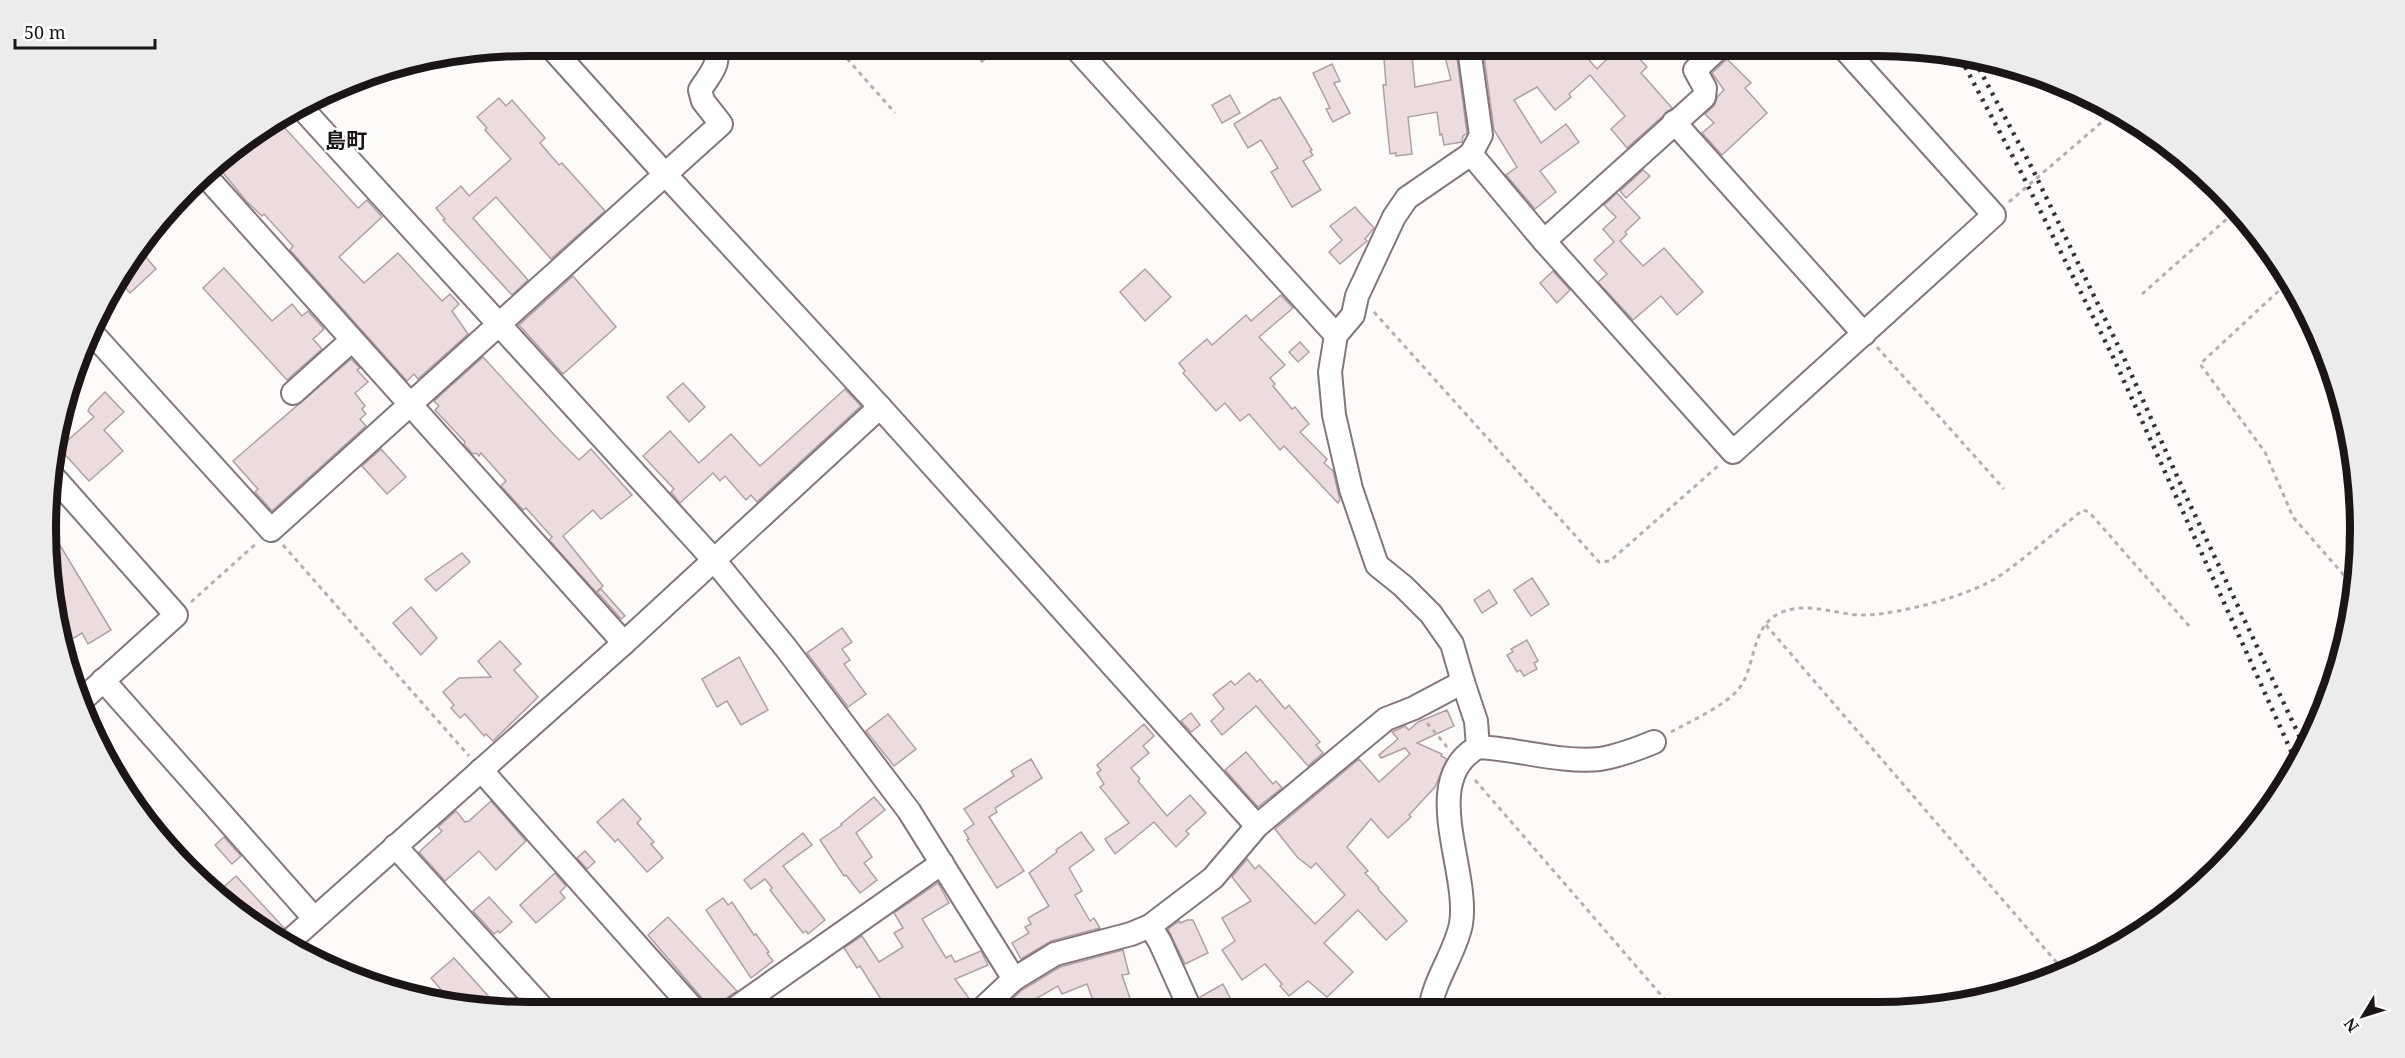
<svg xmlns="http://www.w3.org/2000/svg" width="2405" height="1058" font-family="'Noto Serif','Noto Sans JP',serif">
	<rect width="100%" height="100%" fill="#fdfafa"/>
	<g fill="#ecdbdf" stroke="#b0a0a3" stroke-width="1.5">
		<polygon points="968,45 1002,45 982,62"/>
		<polygon points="1383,45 1411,45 1415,87 1451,80 1442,45 1457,45 1457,58 1467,133 1463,136 1462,142 1444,145 1442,134 1440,135 1437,112 1408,117 1412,154 1396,156 1396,153 1390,154 1383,85 1386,85"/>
		<polygon points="1484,45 1576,45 1597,69 1621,45 1643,45 1635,54 1647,67 1641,73 1672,108 1627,148 1611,129 1625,116 1590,75 1569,94 1571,97 1555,110 1537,87 1514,100 1541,143 1566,124 1579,142 1540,171 1556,192 1535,209 1506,175 1517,167 1494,130 1484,56"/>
		<polygon points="1727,59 1751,83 1745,88 1767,113 1722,155 1702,133 1714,123 1705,114 1714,106 1718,96 1724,90 1712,73"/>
		<polygon points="1332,64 1340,81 1334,83 1350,113 1333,122 1326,109 1330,108 1313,73"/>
		<polygon points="1230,95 1240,113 1222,123 1212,105"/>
		<polygon points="1280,97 1312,150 1310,151 1313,155 1303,161 1321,190 1292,207 1271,172 1278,168 1261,140 1248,148 1234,124 1274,99 1275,100"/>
		<polygon points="499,98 506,106 512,100 545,138 540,143 559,165 562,163 605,211 551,259 496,197 473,218 528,280 512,295 443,220 445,219 436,208 461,186 469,196 511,159 485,130 487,128 477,117"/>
		<polygon points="275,121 282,129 284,127 358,208 367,200 382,217 339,257 364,283 398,253 442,301 450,294 459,304 452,311 468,334 418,379 414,374 407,381 290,250 293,246 264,214 262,216 247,202 215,163 257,131 260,135"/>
		<polygon points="1643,170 1650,176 1626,198 1620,191"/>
		<polygon points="1617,193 1640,218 1625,232 1627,234 1620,241 1643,266 1664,248 1703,292 1677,315 1661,296 1633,320 1598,282 1607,274 1594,260 1614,242 1603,229 1616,217 1604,205"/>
		<polygon points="1355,207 1374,228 1365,239 1367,241 1340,264 1329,252 1342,240 1330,226"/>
		<polygon points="140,250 156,269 130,293 117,278"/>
		<polygon points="224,268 272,321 292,304 302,316 308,311 324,329 313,339 322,349 287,380 203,288"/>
		<polygon points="1145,269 1171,297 1145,321 1120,292"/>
		<polygon points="1553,271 1570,290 1557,303 1540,283"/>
		<polygon points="573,276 616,327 563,374 519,325"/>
		<polygon points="1281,295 1293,308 1259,337 1285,365 1270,378 1275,384 1273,386 1292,409 1295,407 1309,424 1300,432 1327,459 1324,463 1333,471 1340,500 1338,503 1284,446 1280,450 1249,414 1240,421 1225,403 1216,411 1183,373 1185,371 1179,363 1207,339 1212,345 1246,315 1251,321"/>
		<polygon points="1300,342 1309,352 1298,362 1289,352"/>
		<polygon points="483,357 559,440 579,460 591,449 632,495 601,519 593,510 563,536 603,586 596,592 549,540 552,537 526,508 523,510 501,486 506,481 481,453 479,456 476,453 473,454 464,444 465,442 435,410 439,406 434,401"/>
		<polygon points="351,359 360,368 357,370 368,382 355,393 365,406 362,409 366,414 360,419 366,426 272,511 255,492 258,489 233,461"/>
		<polygon points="683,383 705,407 689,422 667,397"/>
		<polygon points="845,389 861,406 757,502 751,495 746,500 725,476 720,481 713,473 680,503 671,492 674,489 643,456 670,431 699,463 731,434 760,466"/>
		<polygon points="105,392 124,412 104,430 123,451 89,481 59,448 94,417 88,411 90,407"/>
		<polygon points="381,449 406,477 387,494 362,466"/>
		<polygon points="46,522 111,630 88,644 82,633 67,642 54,619"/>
		<polygon points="462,553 470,562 436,591 425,579"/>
		<polygon points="1532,578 1549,604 1531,616 1514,590"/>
		<polygon points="601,589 625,616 621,619 597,592"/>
		<polygon points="1489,590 1497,603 1482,613 1474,600"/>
		<polygon points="411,607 437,638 421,655 393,623"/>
		<polygon points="842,628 852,642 842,649 850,660 844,664 866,694 848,707 807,653"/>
		<polygon points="1527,640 1538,661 1534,663 1537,669 1524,676 1520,670 1517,672 1507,655 1513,652 1511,649"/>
		<polygon points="500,641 521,664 514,670 538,697 493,741 486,734 484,736 465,714 460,718 451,708 454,705 443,692 459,678 491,677 478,661"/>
		<polygon points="739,657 768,710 741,725 727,701 717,707 702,679"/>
		<polygon points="1249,673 1257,682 1260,679 1285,709 1289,705 1320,742 1316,745 1323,753 1308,766 1256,706 1222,735 1211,721 1224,709 1213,695 1231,681 1235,685"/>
		<polygon points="1447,710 1454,726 1417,743 1442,754 1441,756 1447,759 1435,787 1409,815 1411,817 1388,838 1371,819 1347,847 1368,871 1365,873 1379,888 1378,889 1407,921 1386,940 1358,910 1324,943 1353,972 1327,997 1308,981 1289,996 1280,986 1282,984 1265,964 1242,980 1222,950 1235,941 1222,918 1251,901 1232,877 1247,859 1255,869 1259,865 1315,924 1345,895 1316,863 1311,868 1298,858 1275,829 1359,759 1379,782 1410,754 1405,748 1381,758 1379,755 1398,739 1392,732 1405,726 1409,730 1418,722"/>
		<polygon points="1191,713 1200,725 1191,732 1181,721"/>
		<polygon points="888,714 916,749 894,766 866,731"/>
		<polygon points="1144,724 1154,736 1143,746 1149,753 1131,768 1140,779 1138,781 1167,816 1190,795 1206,813 1186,831 1189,834 1176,847 1154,822 1115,854 1105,839 1129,823 1100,787 1104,784 1097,773 1101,770 1097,765"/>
		<polygon points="1246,752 1273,784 1276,781 1282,788 1258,807 1225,770"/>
		<polygon points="1031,759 1042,778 995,808 997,812 989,817 1024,871 997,888 967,840 969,839 964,831 974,824 964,809 1014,776 1011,771"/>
		<polygon points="874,797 885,810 856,833 872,857 864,863 877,880 860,893 846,875 844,876 820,840 842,825 841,824"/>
		<polygon points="623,799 641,819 637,823 654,842 651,844 663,858 647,872 618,839 615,842 597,822"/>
		<polygon points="491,801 526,841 496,870 479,851 445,881 419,852 442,831 438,827 456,811 465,822 469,821"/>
		<polygon points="1081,832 1094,850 1069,868 1082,891 1075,895 1090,921 1094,918 1100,928 1051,941 1021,959 1012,943 1029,933 1025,927 1031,924 1028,918 1049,906 1029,873 1057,852 1056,850"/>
		<polygon points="803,833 812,845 783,866 825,920 808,934 806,931 803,933 770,890 772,888 765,879 751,889 744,880"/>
		<polygon points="224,837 241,856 232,864 215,845"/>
		<polygon points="585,851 595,862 587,869 577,858"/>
		<polygon points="555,873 566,886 560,892 565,898 536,923 520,905"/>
		<polygon points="236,876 284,928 273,938 233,910 218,892"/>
		<polygon points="938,883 949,903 922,919 946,958 951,955 955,962 981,951 988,965 955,979 971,1001 966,1012 889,1012 860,966 857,968 844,948 862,936 879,962 903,947 894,933 903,928 894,913"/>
		<polygon points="489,897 512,922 500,933 498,931 494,934 473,911"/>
		<polygon points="723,898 728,905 732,902 754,935 756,934 769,952 767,953 773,961 751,978 706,910"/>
		<polygon points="668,917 737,991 722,1001 717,1012 710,1012 707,1004 648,935"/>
		<polygon points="1187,920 1193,920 1208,953 1185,964 1168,929 1179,921 1180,923"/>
		<polygon points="1123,950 1129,974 1122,975 1133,1007 1122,1011 1097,1011 1087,984 1062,994 1058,986 1030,1002 1034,1011 999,1012 1022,990 1060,967"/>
		<polygon points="454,958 499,1008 450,1000 431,978"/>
		<polygon points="1223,984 1237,1011 1207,1011 1200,997"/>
	</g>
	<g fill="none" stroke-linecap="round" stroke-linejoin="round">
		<defs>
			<g id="minor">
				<polyline points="549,45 664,173 880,407 1257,826"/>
				<polyline points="1073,45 1336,335"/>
				<polyline points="299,105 714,560 786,648 909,811 1014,979"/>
				<polyline points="1674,122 1864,334"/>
				<polyline points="1471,154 1544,241 1733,452 1994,215 1841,45"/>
				<polyline points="203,173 624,643"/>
				<polyline points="1544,241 1704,97 1705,88 1695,70 1722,45"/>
				<path d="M92,333L271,530L721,124L703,101L700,90C709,75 724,62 712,45"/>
				<polyline points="293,393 352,340"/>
				<polyline points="50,473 176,615 83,699"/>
				<polyline points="103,680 314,918"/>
				<polyline points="1463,682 1476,721 1478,747"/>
				<polyline points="481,770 697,1013"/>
				<polyline points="395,846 547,1013"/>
				<polyline points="1150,926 1160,942 1191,1011"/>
				<polyline points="284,946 624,643 880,407"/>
				<path d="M1430,1010C1434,979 1455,954 1461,924C1470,870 1418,780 1478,747C1519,749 1560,763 1600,759C1619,756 1637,749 1654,742"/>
				<polyline points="730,1012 942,863"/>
				<polyline points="979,1012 1014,979 1055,954 1131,934 1150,926 1213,878 1257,826 1386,719 1414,708 1463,682 1452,644 1431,614 1403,586 1377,565 1351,489 1334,415 1330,372 1336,335 1353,315 1357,296 1394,217 1407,198 1471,154 1481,135 1470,56 1471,45"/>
			</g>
		</defs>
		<use href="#minor" stroke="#857679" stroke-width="26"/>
		<g stroke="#b4b0b0" stroke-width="3" stroke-dasharray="4.5 4.5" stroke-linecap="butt">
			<polyline points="835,45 895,113"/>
			<polyline points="2009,202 2117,109"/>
			<polyline points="2285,285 2200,364 2265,452 2293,517 2356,589"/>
			<polyline points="2142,294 2237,210"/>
			<polyline points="1374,312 1599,562 1610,561 1718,466"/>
			<polyline points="1877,347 2004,489"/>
			<polyline points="283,545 469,756"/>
			<polyline points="191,602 258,542"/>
			<polyline points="1766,625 2064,971"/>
			<polyline points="1427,723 1448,748"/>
			<path d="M1671,732C1691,721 1722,707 1737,691C1757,669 1749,627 1780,613C1808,600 1837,616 1866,615C1900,614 1973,595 2001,575C2029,555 2056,531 2083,510L2089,512L2190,627"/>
			<polyline points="1475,780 1674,1010"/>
		</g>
		<use href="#minor" stroke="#fff" stroke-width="22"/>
		<g stroke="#373233" stroke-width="4.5" stroke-dasharray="3 6" stroke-linecap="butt">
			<polyline points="1961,59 2022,174 2114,359 2296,762"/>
			<polyline points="1975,61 2032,168 2124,358 2185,494 2304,746"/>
		</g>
	</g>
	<g text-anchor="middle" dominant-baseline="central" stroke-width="5" stroke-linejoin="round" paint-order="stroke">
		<g font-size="21" font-weight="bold" fill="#1b1516" stroke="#fff">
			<text x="346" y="140">島町</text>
		</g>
	</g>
	<path d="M0 0H2405V1058H0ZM529 56H1877A473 473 0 0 1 2350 529V529A473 473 0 0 1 1877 1002H529A473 473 0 0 1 56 529V529A473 473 0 0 1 529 56Z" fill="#edecec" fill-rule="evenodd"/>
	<path fill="none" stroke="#1b1516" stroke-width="8" d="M529 56H1877A473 473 0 0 1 2350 529V529A473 473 0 0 1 1877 1002H529A473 473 0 0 1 56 529V529A473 473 0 0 1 529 56Z"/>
	<g transform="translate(2363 1016) rotate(232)" stroke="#ffffff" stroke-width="4.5" paint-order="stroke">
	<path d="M0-4.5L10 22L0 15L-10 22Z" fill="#1b1516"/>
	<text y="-9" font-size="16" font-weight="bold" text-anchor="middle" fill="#1b1516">N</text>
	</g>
	<path d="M15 39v9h140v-9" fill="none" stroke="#1b1516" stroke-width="3"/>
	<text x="24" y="39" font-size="18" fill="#1b1516" stroke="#ffffff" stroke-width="4.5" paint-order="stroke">50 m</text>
</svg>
